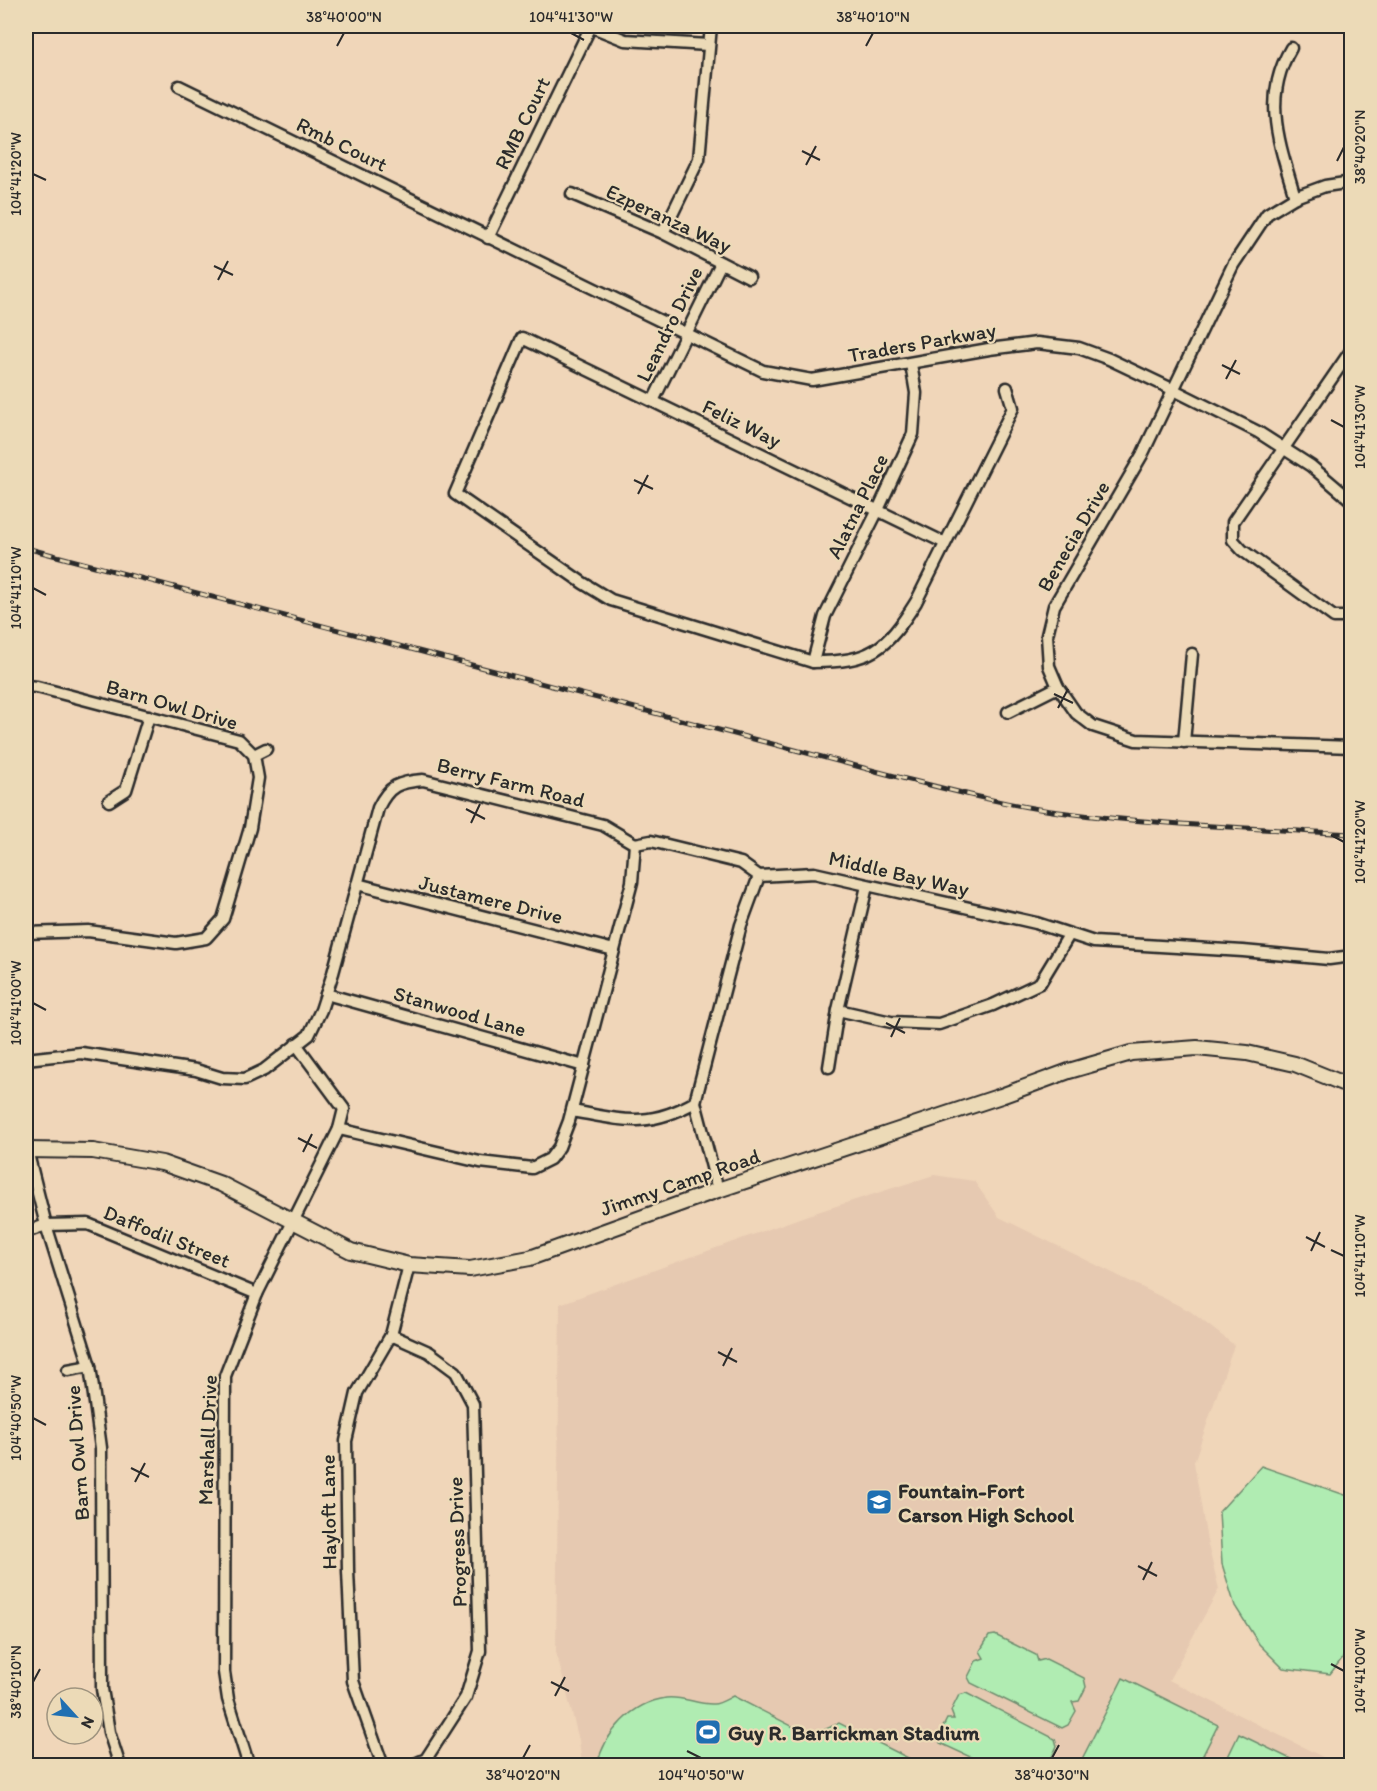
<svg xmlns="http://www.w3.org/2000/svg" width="1377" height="1791" font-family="Itim,sans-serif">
	<rect width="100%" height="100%" fill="#f0d6b9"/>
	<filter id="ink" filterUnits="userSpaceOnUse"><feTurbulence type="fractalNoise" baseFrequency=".0167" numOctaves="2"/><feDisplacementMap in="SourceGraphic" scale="12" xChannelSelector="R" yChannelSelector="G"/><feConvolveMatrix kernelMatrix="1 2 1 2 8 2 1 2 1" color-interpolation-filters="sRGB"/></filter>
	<g filter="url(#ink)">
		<polygon fill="#e6c9b1" points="934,1175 974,1181 999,1217 1190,1311 1234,1345 1194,1462 1207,1541 1219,1589 1169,1680 1339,1765 582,1765 579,1740 556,1652 560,1304 808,1215"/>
		<g fill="#b0ecb2" stroke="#6e8c6e" stroke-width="1.5">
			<polygon points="1261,1466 1351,1497 1351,1647 1330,1674 1283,1668 1259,1644 1235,1606 1222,1564 1219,1512"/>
			<polygon points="995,1635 1036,1655 1038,1661 1046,1659 1084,1678 1086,1687 1079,1701 1072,1702 1076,1711 1068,1725 1062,1728 971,1683 968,1677 976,1661 984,1658 980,1651 989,1636"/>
			<polygon points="1123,1678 1218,1725 1198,1765 1079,1765"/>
			<polygon points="966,1693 1055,1739 1057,1746 1049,1763 1045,1762 1045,1766 992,1765 990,1759 981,1762 940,1743 938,1737 947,1719 954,1719 951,1711 959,1695"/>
			<path d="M733,1696L811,1736L839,1723L922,1765H597C605,1732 632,1703 666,1698C682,1696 696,1704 712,1704C718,1705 727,1699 733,1696Z"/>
			<polygon points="1239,1734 1303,1765 1224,1765"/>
		</g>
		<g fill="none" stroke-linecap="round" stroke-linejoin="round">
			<defs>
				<g id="street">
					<polyline points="590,26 625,40 708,45"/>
					<path d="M1291,48C1261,99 1280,145 1295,197"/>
					<polyline points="179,86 763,371 812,380 989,349 1037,343 1079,348 1109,359 1174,390 1258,432 1311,466 1352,501"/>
					<polyline points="1352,182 1325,186 1295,197 1267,214 1233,265 1142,455 1054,606 1047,635 1049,666 1058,687 1076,713 1093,726 1136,740 1352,747"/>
					<polyline points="572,194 663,233 749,277"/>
					<polyline points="663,233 699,159 711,26"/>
					<polyline points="488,238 591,26"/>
					<polyline points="1352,349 1233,522 1233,540 1242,550 1334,617 1350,617 1352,614"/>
					<polyline points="653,401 721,263"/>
					<path d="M945,543L522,338L455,494L583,583L611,600L813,662C871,662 886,650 916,602L1013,408L1007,388"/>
					<polyline points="813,662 825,616 878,510 913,434 916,393 911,364"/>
					<polyline points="26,686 37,687 239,740 254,755 258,778 250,828 223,919 206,938 176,943 88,931 26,933"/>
					<polyline points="1008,712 1058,687"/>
					<polyline points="1184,742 1192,654"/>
					<polyline points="254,755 266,749"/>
					<polyline points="109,801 126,790 149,716"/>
					<polyline points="635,844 651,841 741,863 759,876"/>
					<polyline points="357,884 614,950"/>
					<polyline points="326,994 584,1066"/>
					<polyline points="838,1010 891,1022 939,1024 993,1005 1040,983 1069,935"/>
					<path d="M26,1059L81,1053L196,1070L222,1078L245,1079L264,1070L309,1035L321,1010L333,973L378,808C389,785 399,782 423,780L603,825L635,844L632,882L569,1121L559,1147L550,1159L532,1168L480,1162L339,1129"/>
					<polyline points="829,1067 838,1010 867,886"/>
					<path d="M572,1111C623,1120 647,1129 695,1102"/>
					<polyline points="26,1146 46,1225 90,1366 101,1448 102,1689 109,1732 120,1766"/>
					<polyline points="718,1190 695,1102 741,925 759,876 814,873 1036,923 1094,942 1243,951 1329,959 1352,956"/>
					<polyline points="26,1232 46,1225 88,1224 257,1294"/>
					<polyline points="391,1335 429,1352 456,1372 473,1404 480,1651 466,1697 426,1759 410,1766"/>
					<polyline points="68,1370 90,1366"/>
					<polyline points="249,1766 228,1699 224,1672 225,1376 257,1294 339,1129 344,1109 296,1044"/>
					<polyline points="383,1766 353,1681 348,1571 346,1441 357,1393 391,1335 409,1265"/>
				</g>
				<polyline id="secondary" points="26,1150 93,1151 162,1163 221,1184 351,1251 409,1265 470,1269 530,1258 718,1190 1001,1096 1069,1071 1131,1053 1197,1048 1247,1053 1295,1064 1352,1087"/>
			</defs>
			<use href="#street" stroke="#2b2b2b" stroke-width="15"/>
			<use href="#secondary" stroke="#2b2b2b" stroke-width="18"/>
			<use href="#street" stroke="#ecdab7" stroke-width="10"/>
			<use href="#secondary" stroke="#ecdab7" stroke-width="14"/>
			<defs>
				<path id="rail" d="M26,548L902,778C954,791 1006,805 1059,812C1156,825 1254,828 1352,834"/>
			</defs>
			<use href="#rail" stroke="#2b2b2b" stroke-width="5"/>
			<use href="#rail" stroke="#ecdab7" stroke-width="3" stroke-dasharray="9" stroke-linecap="butt"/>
		</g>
	</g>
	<path fill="none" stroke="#2b2b2b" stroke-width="2" d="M571,33L584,40M337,46L344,33M866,46L873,33M802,151L820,160M1337,161L1344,147M806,165L816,146M33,174L46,180M214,266L233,275M218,280L228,261M1222,365L1240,374M1226,379L1236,360M1331,420L1344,427M634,480L653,489M638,494L648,475M33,588L46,595M1054,694L1073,703M1058,708L1068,689M466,809L485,819M471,823L480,804M1331,835L1344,842M33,1003L46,1010M886,1023L905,1033M891,1037L900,1018M298,1138L317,1148M303,1152L312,1134M1306,1237L1325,1247M1331,1250L1344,1256M1311,1251L1320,1232M718,1352L737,1362M723,1366L732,1348M33,1418L46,1425M131,1468L149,1477M135,1482L145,1463M1138,1566L1157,1576M1143,1580L1152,1562M1331,1664L1344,1671M33,1682L40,1669M551,1682L569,1691M555,1696L565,1677M687,1751L701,1758M523,1758L530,1745M1052,1758L1059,1745"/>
	<defs>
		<symbol id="school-square" viewBox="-11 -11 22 22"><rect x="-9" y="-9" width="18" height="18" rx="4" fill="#1f6fb2" stroke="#ecdab7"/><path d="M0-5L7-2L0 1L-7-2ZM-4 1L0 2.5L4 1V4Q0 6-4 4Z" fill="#fff"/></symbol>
		<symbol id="stadium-square" viewBox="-11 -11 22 22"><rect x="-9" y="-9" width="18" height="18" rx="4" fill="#1f6fb2" stroke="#ecdab7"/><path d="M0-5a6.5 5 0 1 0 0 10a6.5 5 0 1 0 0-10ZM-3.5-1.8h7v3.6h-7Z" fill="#fff"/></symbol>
	</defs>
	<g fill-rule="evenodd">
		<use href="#school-square" x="864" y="1487" width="30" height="30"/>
		<use href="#stadium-square" x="693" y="1717" width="30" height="30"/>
	</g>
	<g text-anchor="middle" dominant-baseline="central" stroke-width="4.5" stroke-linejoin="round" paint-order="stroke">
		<g font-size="21" fill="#2b2b2b" stroke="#ecdab7">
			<text transform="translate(522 123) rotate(-64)">RMB Court</text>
			<text transform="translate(342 144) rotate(26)">Rmb Court</text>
			<text transform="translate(669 218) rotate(25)">Ezperanza Way</text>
			<text transform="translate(669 324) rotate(-64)">Leandro Drive</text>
			<text transform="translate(922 342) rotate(-10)">Traders Parkway</text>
			<text transform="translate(742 423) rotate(26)">Feliz Way</text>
			<text transform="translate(857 506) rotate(-64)">Alatna Place</text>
			<text transform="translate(1073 536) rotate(-60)">Benecia Drive</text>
			<text transform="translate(172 704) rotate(16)">Barn Owl Drive</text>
			<text transform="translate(511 782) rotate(14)">Berry Farm Road</text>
			<text transform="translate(899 873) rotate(13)">Middle Bay Way</text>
			<text transform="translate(491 899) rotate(14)">Justamere Drive</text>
			<text transform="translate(460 1011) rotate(16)">Stanwood Lane</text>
			<text transform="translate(680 1182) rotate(-19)">Jimmy Camp Road</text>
			<text transform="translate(167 1236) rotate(22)">Daffodil Street</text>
			<text transform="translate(207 1440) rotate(-88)">Marshall Drive</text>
			<text transform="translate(77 1453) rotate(-94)">Barn Owl Drive</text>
			<text transform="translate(328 1512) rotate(-91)">Hayloft Lane</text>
			<text transform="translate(457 1542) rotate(-92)">Progress Drive</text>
		</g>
		<g font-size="21" font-weight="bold" fill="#2b2b2b" stroke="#ecdab7" text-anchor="start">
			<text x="898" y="1490">Fountain-Fort<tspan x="898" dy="24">Carson High School</tspan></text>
			<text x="728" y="1732">Guy R. Barrickman Stadium</text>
		</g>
	</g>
	<rect width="1377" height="1791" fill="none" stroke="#ecdab7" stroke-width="66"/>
	<g transform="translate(75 1716) rotate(117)"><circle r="28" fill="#ecdab7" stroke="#9f947f" stroke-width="1.5"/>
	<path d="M0-4.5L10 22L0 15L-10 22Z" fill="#1f6fb2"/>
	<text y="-9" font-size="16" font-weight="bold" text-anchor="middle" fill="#2b2b2b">N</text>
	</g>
	<rect x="33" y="33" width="1311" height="1725" fill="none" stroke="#2b2b2b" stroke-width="2"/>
	<g font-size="15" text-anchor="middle" fill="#2b2b2b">
		<text x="344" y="22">38°40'00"N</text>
		<text x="571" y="22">104°41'30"W</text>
		<text x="873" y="22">38°40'10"N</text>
		<text transform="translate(1360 147) rotate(-90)" y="5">38°40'20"N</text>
		<text transform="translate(16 174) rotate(-90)" y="5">104°41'20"W</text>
		<text transform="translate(1360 427) rotate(-90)" y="5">104°41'30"W</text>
		<text transform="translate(16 588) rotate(-90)" y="5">104°41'10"W</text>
		<text transform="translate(1360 842) rotate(-90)" y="5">104°41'20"W</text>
		<text transform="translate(16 1003) rotate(-90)" y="5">104°41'00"W</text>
		<text transform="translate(1360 1256) rotate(-90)" y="5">104°41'10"W</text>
		<text transform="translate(16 1418) rotate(-90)" y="5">104°40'50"W</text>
		<text transform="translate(1360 1671) rotate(-90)" y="5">104°41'00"W</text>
		<text transform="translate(16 1682) rotate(-90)" y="5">38°40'10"N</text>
		<text x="523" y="1780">38°40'20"N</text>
		<text x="701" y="1780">104°40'50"W</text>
		<text x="1052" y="1780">38°40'30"N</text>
	</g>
</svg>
